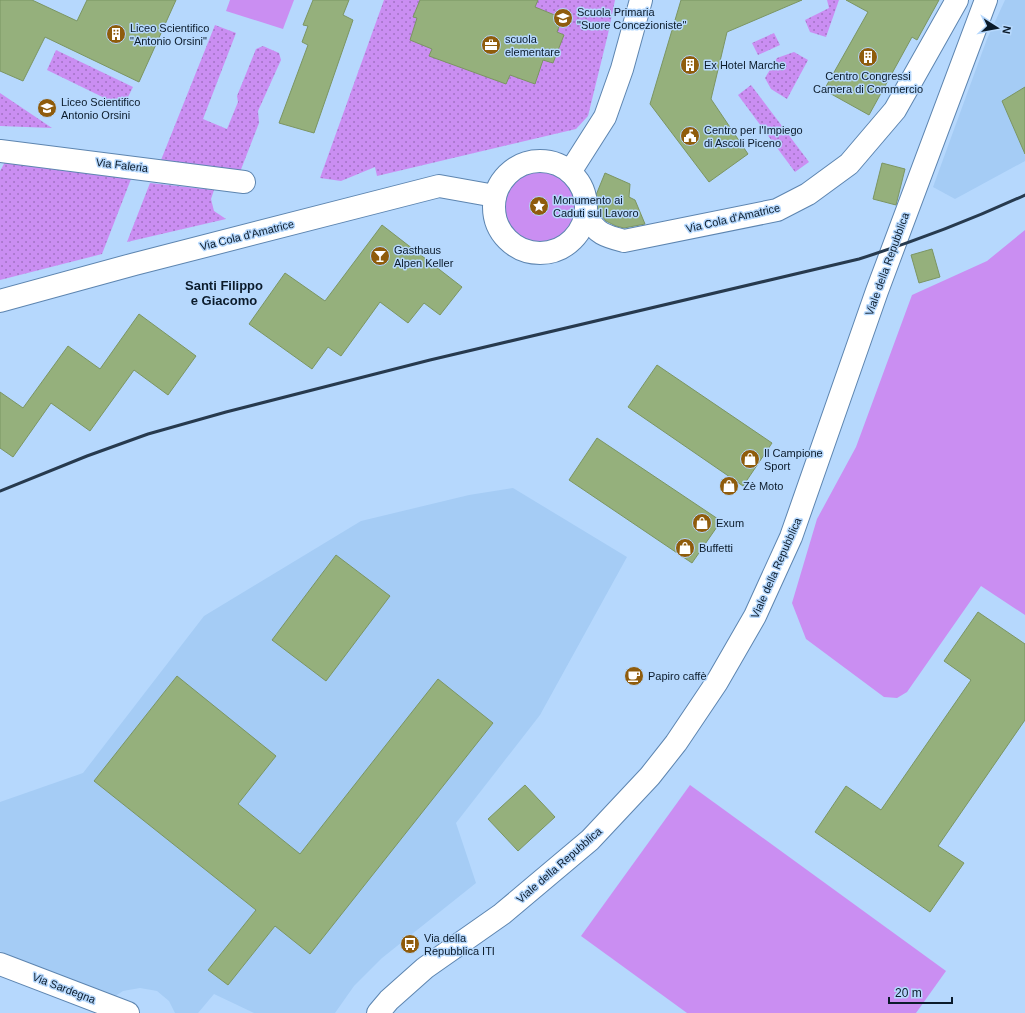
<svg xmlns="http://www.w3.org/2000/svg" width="1025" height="1013" font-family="Helvetica,sans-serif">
	<defs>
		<pattern id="park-dots" width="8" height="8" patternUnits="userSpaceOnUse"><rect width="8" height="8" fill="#ca8ef2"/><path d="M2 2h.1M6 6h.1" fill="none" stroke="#a273c4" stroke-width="1.8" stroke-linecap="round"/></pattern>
	</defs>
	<rect width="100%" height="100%" fill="#b6d8fd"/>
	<g fill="#a5ccf5">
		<polygon points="1005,0 1025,0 1025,161 955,199 933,187 987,39"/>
		<polygon points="513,488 627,557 540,715 456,823 476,883 382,958 354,986 335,1013 254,1013 214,994 198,1013 175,1013 169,1001 157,991 140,988 123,991 111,999 0,951 0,802 83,773 204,616 361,521 469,495"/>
	</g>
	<g fill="url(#park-dots)">
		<polygon points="384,0 615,0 608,34 588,116 576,129 377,176 375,167 341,181 320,178"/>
		<polygon points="827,0 839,0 826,37 810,32 805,20 829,8"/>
		<polygon points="215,25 236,33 203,119 227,129 238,102 237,96 256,49 263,46 279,53 281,60 258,111 259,123 240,172 161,160"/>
		<polygon points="774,33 780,45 758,55 752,43"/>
		<polygon points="56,50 133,87 123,107 47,70"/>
		<polygon points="794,52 808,60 787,99 771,89 765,78 777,58"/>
		<polygon points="751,85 809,162 795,172 738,95"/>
		<polygon points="0,93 52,128 0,126"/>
		<polygon points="5,162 131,179 102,254 0,280 0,171"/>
		<polygon points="150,183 214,190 211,199 214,211 226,219 127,242"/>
	</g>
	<g fill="#ca8ef2">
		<polygon points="230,0 294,0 283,29 226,11"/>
		<circle cx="540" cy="207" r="35"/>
		<polygon points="1025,230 1025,615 981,586 907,692 897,698 884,697 806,639 792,603 817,519 856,447 912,295 987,261"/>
		<polygon points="690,785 946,971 916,1013 687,1013 581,936"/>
	</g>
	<g fill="#95b07c" stroke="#7b9562">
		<polygon points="0,0 32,0 77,21 87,0 176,0 139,82 45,37 23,81 0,71"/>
		<polygon points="313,0 349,0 343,15 353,20 314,133 279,123 308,45 302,42 308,26 303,25"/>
		<polygon points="420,0 538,0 535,7 562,18 557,32 564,35 553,63 543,60 535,84 510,75 506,84 429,56 432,49 410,40 417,18 413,17"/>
		<polygon points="681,0 802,0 727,32 711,99 748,154 709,182 650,104"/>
		<polygon points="846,0 939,0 917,40 912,37 869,115 824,90 868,12"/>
		<polygon points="1025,87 1025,154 1002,101"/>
		<polygon points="882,163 905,169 896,205 873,199"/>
		<polygon points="605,173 630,184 629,197 635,200 645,224 624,228 616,226 606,221 592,205"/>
		<polygon points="382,225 462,287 440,315 424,303 408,323 380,302 341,356 328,347 312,369 249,324 285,273 325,301"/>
		<polygon points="932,249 940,277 919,283 911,255"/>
		<polygon points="139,314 196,356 168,395 134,370 90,431 51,403 13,457 0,448 0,392 23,408 68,346 100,369"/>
		<polygon points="657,365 772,443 743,486 628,407"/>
		<polygon points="597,438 721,521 692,563 569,480"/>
		<polygon points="336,555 390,596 326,681 272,640"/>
		<polygon points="978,612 1025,644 1025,720 938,846 964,863 930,912 815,832 846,786 881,810 971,680 944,661"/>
		<polygon points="177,676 276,756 238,804 300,854 438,679 493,723 310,954 275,926 228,985 208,970 256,910 94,781"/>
		<polygon points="525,785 555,817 518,851 488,819"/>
	</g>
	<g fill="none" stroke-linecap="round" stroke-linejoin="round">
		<defs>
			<g id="street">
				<polyline points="0,151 244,182"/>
				<circle cx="540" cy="207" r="46"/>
				<polyline points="570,172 605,117 622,69 641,0"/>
				<path d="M586,216C597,234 605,236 624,241L777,210L808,194L849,164L895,110L957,0"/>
				<polyline points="0,301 135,264 439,186 495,196"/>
				<polyline points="0,964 128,1013"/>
			</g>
			<polyline id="secondary" points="378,1013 389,1000 425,968 502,914 590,840 650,776 676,743 717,682 755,616 791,537 877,291 986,0"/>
		</defs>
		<use href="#street" stroke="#5d85b0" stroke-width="24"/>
		<use href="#secondary" stroke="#5d85b0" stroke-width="24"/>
		<use href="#street" stroke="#fff" stroke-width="22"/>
		<use href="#secondary" stroke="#fff" stroke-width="22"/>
		<path stroke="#273a4e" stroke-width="3" d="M0,491L87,456L148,434L226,412L430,360L859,259C916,241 971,220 1025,195"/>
	</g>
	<defs>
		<symbol id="school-disc" viewBox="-11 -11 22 22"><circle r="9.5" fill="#8f5c0c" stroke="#b6d8fd"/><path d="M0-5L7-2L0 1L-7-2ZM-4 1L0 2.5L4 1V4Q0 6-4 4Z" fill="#fff"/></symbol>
		<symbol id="building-disc" viewBox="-11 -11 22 22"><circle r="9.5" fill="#8f5c0c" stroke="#b6d8fd"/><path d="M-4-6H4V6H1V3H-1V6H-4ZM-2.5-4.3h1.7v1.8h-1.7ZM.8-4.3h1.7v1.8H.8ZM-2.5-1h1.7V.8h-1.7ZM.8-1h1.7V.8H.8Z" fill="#fff"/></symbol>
		<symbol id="office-disc" viewBox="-11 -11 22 22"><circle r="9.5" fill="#8f5c0c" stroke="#b6d8fd"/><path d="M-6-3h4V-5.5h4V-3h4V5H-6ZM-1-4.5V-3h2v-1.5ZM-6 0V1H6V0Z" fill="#fff"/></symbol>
		<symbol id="civic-disc" viewBox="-11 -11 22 22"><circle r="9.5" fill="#8f5c0c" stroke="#b6d8fd"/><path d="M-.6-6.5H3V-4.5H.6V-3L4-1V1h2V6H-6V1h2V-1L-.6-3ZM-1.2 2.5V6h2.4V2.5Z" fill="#fff"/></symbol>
		<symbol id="sight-disc" viewBox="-11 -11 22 22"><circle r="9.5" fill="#8f5c0c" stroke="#b6d8fd"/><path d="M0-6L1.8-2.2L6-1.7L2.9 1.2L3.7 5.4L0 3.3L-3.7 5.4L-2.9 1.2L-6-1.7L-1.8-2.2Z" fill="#fff"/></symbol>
		<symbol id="bar-disc" viewBox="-11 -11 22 22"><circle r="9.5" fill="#8f5c0c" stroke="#b6d8fd"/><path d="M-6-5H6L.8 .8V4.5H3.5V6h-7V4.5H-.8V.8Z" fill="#fff"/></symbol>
		<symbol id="shop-disc" viewBox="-11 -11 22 22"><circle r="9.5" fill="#8f5c0c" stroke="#b6d8fd"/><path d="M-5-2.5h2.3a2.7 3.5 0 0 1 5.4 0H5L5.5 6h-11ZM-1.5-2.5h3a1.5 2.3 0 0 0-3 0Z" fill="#fff"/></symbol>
		<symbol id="cafe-disc" viewBox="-11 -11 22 22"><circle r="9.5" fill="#8f5c0c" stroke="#b6d8fd"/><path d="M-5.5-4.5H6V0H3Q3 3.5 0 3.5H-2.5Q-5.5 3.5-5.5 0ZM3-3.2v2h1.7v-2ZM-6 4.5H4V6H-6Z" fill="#fff"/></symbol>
		<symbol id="bus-disc" viewBox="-11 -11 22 22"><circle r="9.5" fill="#8f5c0c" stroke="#b6d8fd"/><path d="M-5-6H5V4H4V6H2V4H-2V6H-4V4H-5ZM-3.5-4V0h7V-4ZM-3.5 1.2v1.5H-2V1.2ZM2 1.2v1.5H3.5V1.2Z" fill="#fff"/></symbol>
	</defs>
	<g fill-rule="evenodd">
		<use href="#school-disc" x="552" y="7" width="22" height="22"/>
		<use href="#building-disc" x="105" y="23" width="22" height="22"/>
		<use href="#office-disc" x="480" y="34" width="22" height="22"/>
		<use href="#building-disc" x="857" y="46" width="22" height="22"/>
		<use href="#building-disc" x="679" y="54" width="22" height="22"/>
		<use href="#school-disc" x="36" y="97" width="22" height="22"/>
		<use href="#civic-disc" x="679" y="125" width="22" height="22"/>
		<use href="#sight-disc" x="528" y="195" width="22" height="22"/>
		<use href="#bar-disc" x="369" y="245" width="22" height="22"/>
		<use href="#shop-disc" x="739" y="448" width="22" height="22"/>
		<use href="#shop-disc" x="718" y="475" width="22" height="22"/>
		<use href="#shop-disc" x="691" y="512" width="22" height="22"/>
		<use href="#shop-disc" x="674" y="537" width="22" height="22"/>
		<use href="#cafe-disc" x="623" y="665" width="22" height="22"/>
		<use href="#bus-disc" x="399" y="933" width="22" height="22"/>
	</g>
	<g text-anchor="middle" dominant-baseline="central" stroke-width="3" stroke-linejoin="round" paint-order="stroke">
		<g font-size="11" fill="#0b1b2b" stroke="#b6d8fd" text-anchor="start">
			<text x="577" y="12">Scuola Primaria<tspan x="577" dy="13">"Suore Concezioniste"</tspan></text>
			<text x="130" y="28">Liceo Scientifico<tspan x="130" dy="13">"Antonio Orsini"</tspan></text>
			<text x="505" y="39">scuola<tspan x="505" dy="13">elementare</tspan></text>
			<text x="704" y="65">Ex Hotel Marche</text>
			<text x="868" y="76" text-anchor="middle">Centro Congressi<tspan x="868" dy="13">Camera di Commercio</tspan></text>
			<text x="61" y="102">Liceo Scientifico<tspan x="61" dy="13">Antonio Orsini</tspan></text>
			<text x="704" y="130">Centro per l'Impiego<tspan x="704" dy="13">di Ascoli Piceno</tspan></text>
			<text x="553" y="200">Monumento ai<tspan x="553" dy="13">Caduti sul Lavoro</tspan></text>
			<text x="394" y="250">Gasthaus<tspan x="394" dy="13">Alpen Keller</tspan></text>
			<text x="764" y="453">Il Campione<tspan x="764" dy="13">Sport</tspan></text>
			<text x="743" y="486">Zè Moto</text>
			<text x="716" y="523">Exum</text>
			<text x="699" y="548">Buffetti</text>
			<text x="648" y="676">Papiro caffè</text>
			<text x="424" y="938">Via della<tspan x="424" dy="13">Repubblica ITI</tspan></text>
		</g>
		<g font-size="11" fill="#0b1b2b" stroke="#b6d8fd">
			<text transform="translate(122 165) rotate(7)">Via Faleria</text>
			<text transform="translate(733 218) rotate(-13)">Via Cola d'Amatrice</text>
			<text transform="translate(247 235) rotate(-14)">Via Cola d'Amatrice</text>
			<text transform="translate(887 264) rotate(-70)">Viale della Repubblica</text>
			<text transform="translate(776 568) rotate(-66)">Viale della Repubblica</text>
			<text transform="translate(559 865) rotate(-41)">Viale della Repubblica</text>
			<text transform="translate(64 988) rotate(21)">Via Sardegna</text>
		</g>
		<g font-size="13" font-weight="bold" fill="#0b1b2b" stroke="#b6d8fd">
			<text x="224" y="285">Santi Filippo<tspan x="224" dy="15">e Giacomo</tspan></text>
		</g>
	</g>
	<g transform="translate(997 28) rotate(101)" stroke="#b6d8fd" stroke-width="3" paint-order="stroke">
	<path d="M0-3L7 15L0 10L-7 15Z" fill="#0b1b2b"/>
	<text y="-6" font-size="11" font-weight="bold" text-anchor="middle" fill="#0b1b2b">N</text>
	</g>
	<path d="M889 997v6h63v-6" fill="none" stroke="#0b1b2b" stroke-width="2"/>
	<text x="895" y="997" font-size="12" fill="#0b1b2b" stroke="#b6d8fd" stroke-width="3" paint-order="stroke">20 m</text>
</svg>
